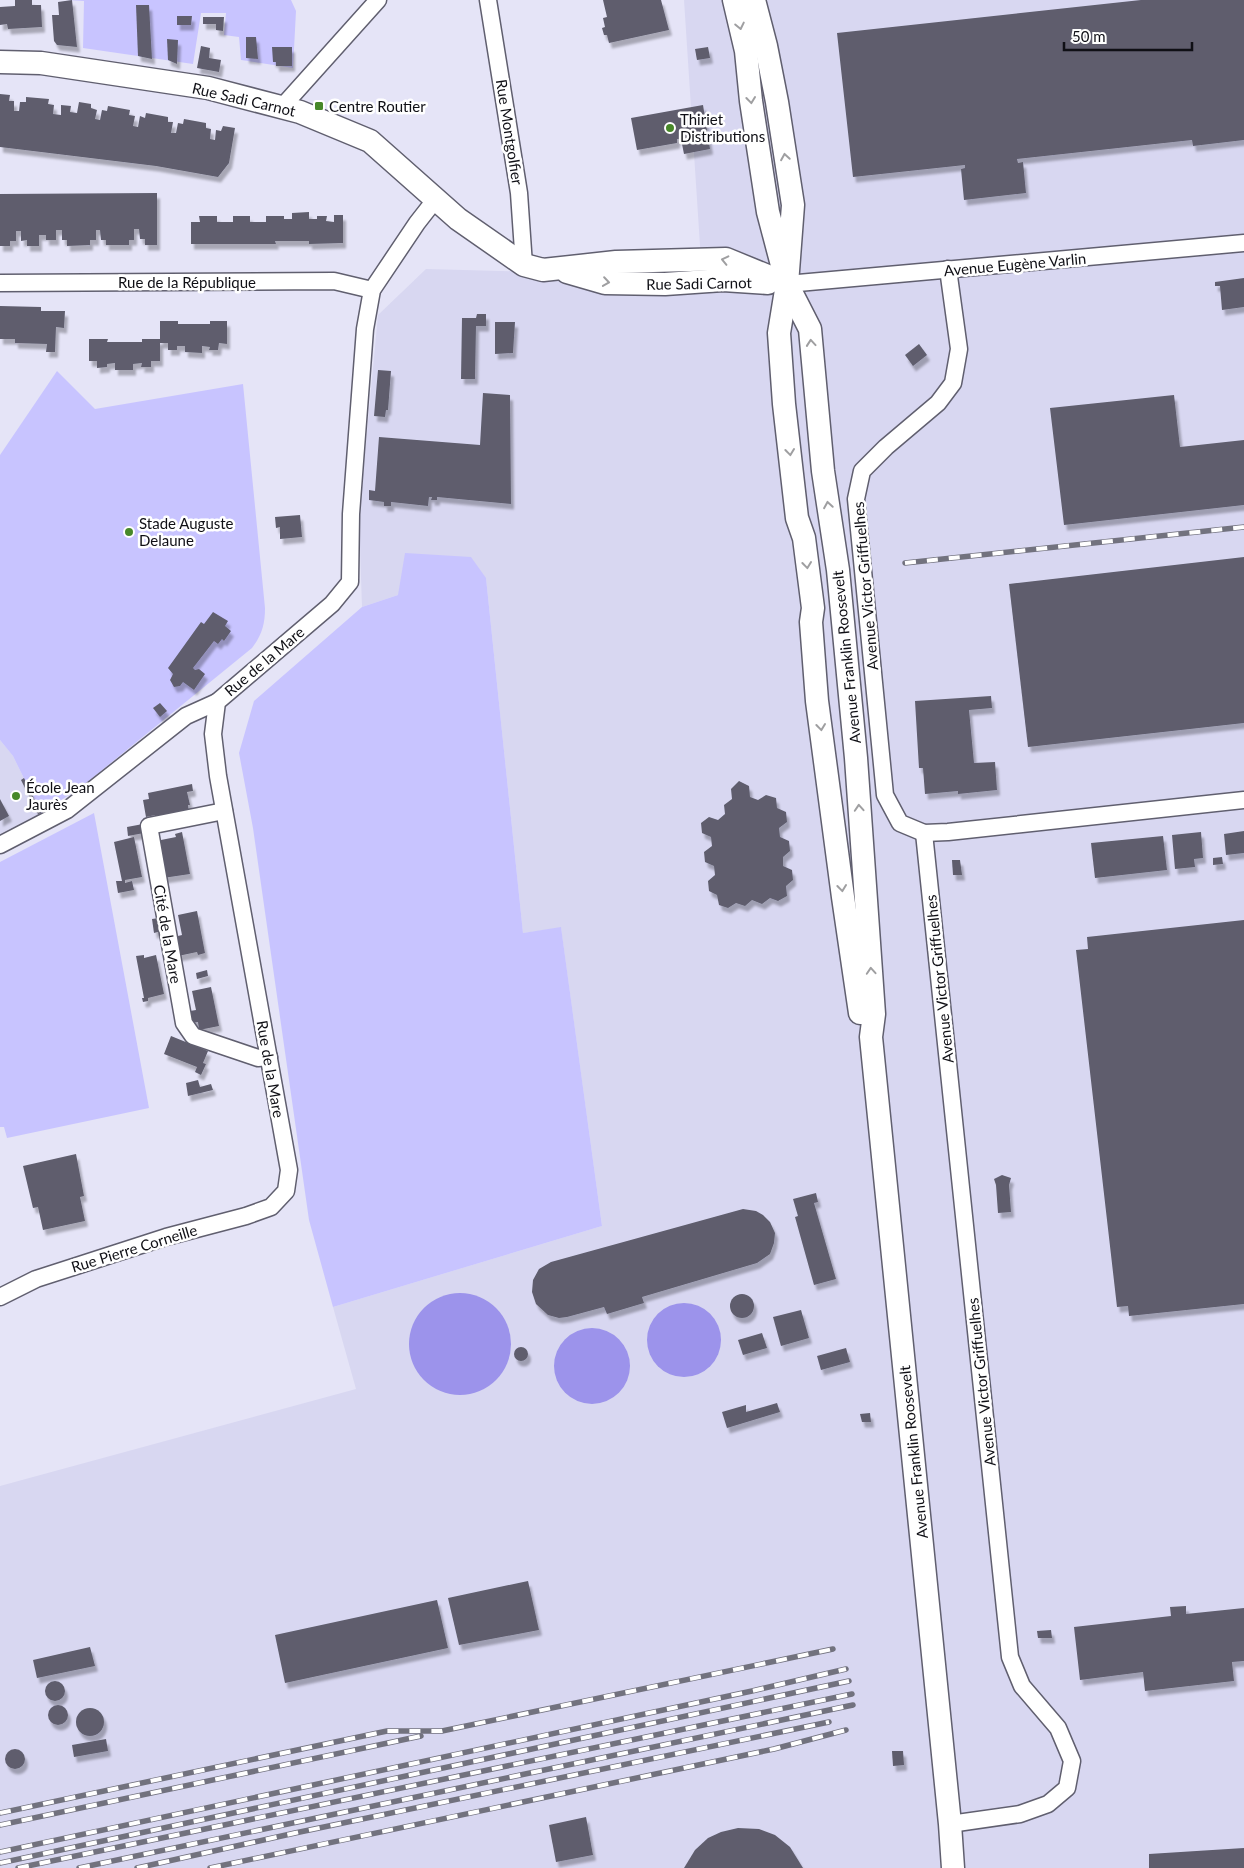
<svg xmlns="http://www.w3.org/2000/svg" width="1244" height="1868" font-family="Lato,sans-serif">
	<defs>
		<filter id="shadow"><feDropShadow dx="3" dy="5.5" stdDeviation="1" flood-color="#0004"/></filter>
	</defs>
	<rect width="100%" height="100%" fill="#e5e4f7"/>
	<g fill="#d8d7f1">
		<polygon points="684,0 1244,0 1244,1868 0,1868 0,1486 356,1389 333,1307 602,1226 561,928 523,933 486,578 398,595 362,607 359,518 378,315 426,269 702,276"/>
		<polygon points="0,740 13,756 41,813 0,834"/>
	</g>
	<g fill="#c8c4ff">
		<polygon points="67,0 291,0 296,11 293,68 241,60 239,37 224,35 226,13 201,13 193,64 83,48 84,1"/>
		<path d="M57,371L95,409L243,384L265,608C265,624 262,635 252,648L80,788L41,813L13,756L0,740V455Z"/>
		<polygon points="405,553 471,557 486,578 523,933 561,927 602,1226 333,1307 309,1220 253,828 239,753 254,701 362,607 398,595"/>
		<polygon points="94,813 149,1108 7,1138 4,1127 0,1127 0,862"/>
	</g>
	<g fill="#9c93eb">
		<circle cx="460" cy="1344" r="51"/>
		<circle cx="684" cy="1340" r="37"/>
		<circle cx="592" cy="1366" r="38"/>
	</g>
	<g fill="#5e5d6d" filter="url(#shadow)">
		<polygon points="15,0 32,0 32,5 41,5 42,27 8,29 7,24 0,25 0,7 15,6"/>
		<polygon points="72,0 77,47 57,45 54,41 52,15 59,15 58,2"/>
		<polygon points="603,0 661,0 669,30 609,43 607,35 604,35 602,28 605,27 603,18 607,17"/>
		<polygon points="1141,0 1244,0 1244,140 1193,146 1192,140 1017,159 1018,163 1023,162 1026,193 964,200 961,169 965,168 965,165 853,177 837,33"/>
		<polygon points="136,5 149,5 152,59 138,56"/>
		<polygon points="177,16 192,16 191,25 177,25"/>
		<polygon points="203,17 224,17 223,31 216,30 216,24 203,24"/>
		<polygon points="246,37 256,37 258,59 246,58"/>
		<polygon points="167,39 178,40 177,64 168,60"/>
		<polygon points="201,46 210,48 209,58 221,60 219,72 197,68"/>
		<polygon points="272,47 292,47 292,66 276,66 276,62 273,62"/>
		<polygon points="708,47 710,58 697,60 695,49"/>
		<polygon points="0,94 10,95 9,101 14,101 14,111 19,111 20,102 26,102 26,97 49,99 48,104 54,105 53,114 61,115 61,105 71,106 70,112 77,113 79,102 91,104 91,108 97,110 95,119 100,120 102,110 107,111 108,106 130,110 129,115 135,116 133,126 138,127 140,116 145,118 146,113 168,117 168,122 173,122 171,133 176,133 178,123 183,124 184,119 206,123 206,128 211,129 210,139 215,140 216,130 221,131 223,126 235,128 229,163 218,177 156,166 0,147"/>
		<polygon points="703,105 710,149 684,154 681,139 677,139 677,143 637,150 631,118"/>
		<polygon points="157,193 157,245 145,245 145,239 140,239 139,229 134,229 134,240 129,240 129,245 106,245 106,240 101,240 100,230 96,230 96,240 90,240 90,245 67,246 67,240 62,240 62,230 56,230 56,240 46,240 46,235 39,235 39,246 27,246 27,240 21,241 21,231 16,231 16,241 10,241 10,246 0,246 0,194"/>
		<polygon points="309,212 309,219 317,219 317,216 327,216 326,221 334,222 334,215 343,215 343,243 309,244 309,241 275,241 276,244 191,244 191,222 200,222 199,216 217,216 217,222 233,222 233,216 250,216 250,222 266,222 266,216 284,216 284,219 292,219 292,213"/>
		<polygon points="1244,278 1244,307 1222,310 1220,286 1215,286 1215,282"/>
		<polygon points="0,306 41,307 41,311 65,311 64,328 56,327 55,352 46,352 47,344 15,343 15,339 0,339"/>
		<polygon points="477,314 486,314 486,326 476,326 475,379 461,379 462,318 476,318"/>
		<polygon points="160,321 178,321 178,324 210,324 210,321 227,321 227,344 219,343 218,350 209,350 210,347 202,346 202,353 185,352 185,346 177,346 177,350 168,350 168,343 160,343 160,361 151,361 151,367 141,367 142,363 133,364 133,370 115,370 115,363 107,364 107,367 97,368 97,361 89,361 89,339 108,339 107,342 142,342 142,339 160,339"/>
		<polygon points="495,322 515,322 513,353 495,354"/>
		<polygon points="919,344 927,355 913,366 905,355"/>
		<polygon points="378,370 391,371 388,410 386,410 385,417 374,416"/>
		<polygon points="483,393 510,395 511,504 437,497 437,500 431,500 432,497 429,497 428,506 391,502 391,506 384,506 384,502 369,500 369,490 375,491 379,437 480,445"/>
		<polygon points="1174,395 1180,447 1244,440 1244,505 1064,525 1050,408"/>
		<polygon points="300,515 302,537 280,539 280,527 276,528 275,517"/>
		<polygon points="1244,557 1244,723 1028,747 1009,584"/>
		<polygon points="213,612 228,621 225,626 231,631 224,641 222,639 218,644 214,641 193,668 195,670 199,669 205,674 194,690 183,682 180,686 174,687 170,680 173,674 168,668 201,622 204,624"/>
		<polygon points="991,696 992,708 969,710 974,763 995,762 997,790 958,794 958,791 925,794 923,768 919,768 915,701"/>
		<polygon points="160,703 167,711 160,717 153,708"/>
		<polygon points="24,778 41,813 38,814 21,780"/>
		<polygon points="739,781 749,786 750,797 758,800 766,795 776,798 777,808 786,812 787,822 779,828 780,837 789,841 790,851 783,857 783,866 792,870 793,880 786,886 787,896 778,901 770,898 762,904 752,900 745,906 736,903 728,908 719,905 717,895 709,891 708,881 715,875 714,866 705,862 704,852 712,846 711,837 702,833 701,823 709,817 718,820 725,814 724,805 732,799 731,789"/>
		<polygon points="192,784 193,791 187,792 190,805 188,805 189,813 155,818 155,815 146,817 143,800 149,799 148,793"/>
		<polygon points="0,799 9,816 0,821"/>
		<polygon points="143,824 144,833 128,836 127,827"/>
		<polygon points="1244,831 1244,853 1226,855 1224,834"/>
		<polygon points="182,832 190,874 163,878 156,841 176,837 175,834"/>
		<polygon points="1201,832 1203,858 1194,859 1195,867 1175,869 1172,835"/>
		<polygon points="1163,836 1167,870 1095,878 1091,843"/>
		<polygon points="134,837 142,877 125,880 125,883 132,881 134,890 118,893 116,881 122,881 114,842"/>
		<polygon points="1222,857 1223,864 1213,865 1213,858"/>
		<polygon points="952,860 960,860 962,875 953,875"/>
		<polygon points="197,911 205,953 198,955 197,952 178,956 174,937 182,935 178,915"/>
		<polygon points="159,918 161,931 154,933 152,919"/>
		<polygon points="1244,920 1244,1304 1129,1316 1128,1306 1117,1307 1076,950 1088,949 1087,937"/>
		<polygon points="144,955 144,958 156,955 164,994 148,998 148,1001 143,1002 142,998 144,998 136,956"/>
		<polygon points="207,970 208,976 197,979 196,973"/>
		<polygon points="211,987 219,1026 199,1030 198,1022 192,1023 190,1011 196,1010 192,991"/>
		<polygon points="171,1036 208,1051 203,1063 206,1064 201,1075 195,1072 197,1067 164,1054"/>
		<polygon points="198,1080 200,1087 211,1084 213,1090 188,1096 186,1083"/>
		<polygon points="76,1154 84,1196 80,1197 85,1221 43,1230 38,1207 33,1208 23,1166"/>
		<polygon points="1002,1175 1011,1178 1009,1185 1011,1212 998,1213 996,1185 994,1179"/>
		<polygon points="816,1193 818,1202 814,1203 836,1279 814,1285 795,1217 798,1216 793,1199"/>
		<polygon points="743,1209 756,1211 763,1215 770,1222 775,1233 774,1243 770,1254 757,1263 642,1297 644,1303 607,1314 604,1307 567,1317 559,1318 548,1315 536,1304 532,1292 533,1280 539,1269 551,1262"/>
		<circle cx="742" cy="1306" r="12"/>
		<polygon points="801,1310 809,1338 781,1346 773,1317"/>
		<polygon points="762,1333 767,1348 743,1355 738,1340"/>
		<circle cx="521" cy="1354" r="7"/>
		<polygon points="846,1348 850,1362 821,1370 817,1356"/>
		<polygon points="777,1403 780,1412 727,1428 722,1412 746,1405 746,1412"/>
		<polygon points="870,1413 871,1422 862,1422 860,1414"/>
		<polygon points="528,1581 539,1630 459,1645 448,1598"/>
		<polygon points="437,1600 448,1648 285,1683 275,1635"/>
		<polygon points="1186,1606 1186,1614 1244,1608 1244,1661 1232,1662 1234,1681 1145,1691 1143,1672 1080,1680 1074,1627 1171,1616 1170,1607"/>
		<polygon points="1051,1630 1052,1638 1038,1638 1037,1631"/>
		<polygon points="90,1647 95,1666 37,1678 33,1660"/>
		<circle cx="55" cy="1691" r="10"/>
		<circle cx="58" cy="1715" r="10"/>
		<circle cx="90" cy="1722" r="14"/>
		<polygon points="106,1739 108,1751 74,1757 72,1745"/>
		<circle cx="15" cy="1759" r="10"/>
		<polygon points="892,1751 903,1751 904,1765 893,1766"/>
		<polygon points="586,1817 593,1855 556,1862 549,1825"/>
		<polygon points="738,1828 759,1829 775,1835 790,1847 803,1868 684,1868 695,1850 708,1838 721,1832"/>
		<polygon points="1244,1848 1244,1868 1149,1868 1149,1854"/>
	</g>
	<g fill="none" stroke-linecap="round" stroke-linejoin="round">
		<defs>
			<g id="street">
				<polyline points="488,0 519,193 524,265"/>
				<polyline points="282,107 378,0"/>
				<polyline points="948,269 959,349 953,383 938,403 886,447 862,471 856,499 885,795 900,823 924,833 948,832 1244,800"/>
				<polyline points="0,283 334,281 372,290"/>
				<polyline points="787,284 1244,243"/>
				<polyline points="224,811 149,826 184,1023 193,1036 258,1058 269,1057"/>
				<polyline points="924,833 1010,1657 1022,1686 1058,1728 1072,1761 1067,1788 1048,1804 1020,1814 950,1824"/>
				<polyline points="0,845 67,810 186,716 217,702"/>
				<polyline points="0,1297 36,1279 166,1237 246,1216 271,1207 286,1191 289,1170 218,776 213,734 217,702 332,604 350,582 351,514 365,329 372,290 417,223 435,200"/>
			</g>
			<g id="secondary">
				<polyline points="734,0 746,51 751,101 768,212 787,284 810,329 811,340 823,471 838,570 856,758 874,1014 871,1037 950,1824 953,1868"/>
				<polyline points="754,0 766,46 777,102 793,205 787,284 779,333 784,404 797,518 804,538 813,608 811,622 817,701 843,897 860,1013"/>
				<polyline points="0,62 41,63 208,88 300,112 370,141 458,219 524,265 543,270 616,262 726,259 787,284"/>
				<polyline points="567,272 605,283 665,284 723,280 768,283"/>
			</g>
		</defs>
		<use href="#street" stroke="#605f6f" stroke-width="19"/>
		<use href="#secondary" stroke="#605f6f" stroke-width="25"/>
		<use href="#street" stroke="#fff" stroke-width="16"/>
		<use href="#secondary" stroke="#fff" stroke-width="22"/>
		<defs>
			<g id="rail">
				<polyline points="905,563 1244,527"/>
				<polyline points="0,1813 387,1731 442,1731 833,1649"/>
				<polyline points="0,1825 421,1736"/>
				<polyline points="0,1852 752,1691 846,1669"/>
				<polyline points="0,1863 849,1681"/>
				<polyline points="18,1868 852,1694"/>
				<polyline points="79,1868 853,1705"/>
				<polyline points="137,1868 295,1833 829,1722"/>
				<polyline points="210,1868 774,1749 846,1730"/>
			</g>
		</defs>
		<use href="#rail" stroke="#72727e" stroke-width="5.5"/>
		<use href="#rail" stroke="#fff" stroke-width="4" stroke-dasharray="11" stroke-linecap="butt"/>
	</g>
	<defs><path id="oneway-chevron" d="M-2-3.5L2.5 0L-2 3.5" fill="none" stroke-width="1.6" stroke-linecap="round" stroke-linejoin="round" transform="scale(1.25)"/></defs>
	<g stroke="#9f9fa1">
		<use href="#oneway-chevron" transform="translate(740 26) rotate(78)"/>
		<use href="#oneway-chevron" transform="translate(751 100) rotate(83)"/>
		<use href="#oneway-chevron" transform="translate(785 157) rotate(-99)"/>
		<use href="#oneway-chevron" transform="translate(725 260) rotate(-167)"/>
		<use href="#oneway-chevron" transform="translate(606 282) rotate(8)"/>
		<use href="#oneway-chevron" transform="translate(811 343) rotate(-95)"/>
		<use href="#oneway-chevron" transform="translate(790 452) rotate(83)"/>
		<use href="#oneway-chevron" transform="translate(828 505) rotate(-99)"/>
		<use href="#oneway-chevron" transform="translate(807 565) rotate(83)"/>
		<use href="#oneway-chevron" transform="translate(821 727) rotate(83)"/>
		<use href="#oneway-chevron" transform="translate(859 808) rotate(-94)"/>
		<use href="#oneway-chevron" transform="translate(842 888) rotate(83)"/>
		<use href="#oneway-chevron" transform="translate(871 971) rotate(-94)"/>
	</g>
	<g fill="#478829" stroke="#fff" stroke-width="2">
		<rect x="314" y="101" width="10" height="10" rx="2.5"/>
		<circle cx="670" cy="128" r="5"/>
		<circle cx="129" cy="532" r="5"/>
		<circle cx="16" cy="796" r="5"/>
	</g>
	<g text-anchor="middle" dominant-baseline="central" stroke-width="5" stroke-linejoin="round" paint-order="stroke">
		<g font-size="15" fill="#0f0f15" stroke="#fff">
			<text transform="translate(244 99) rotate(13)">Rue Sadi Carnot</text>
			<text transform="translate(510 132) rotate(81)">Rue Montgolfier</text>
			<text transform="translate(1015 264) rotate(-5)">Avenue Eugène Varlin</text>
			<text x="187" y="282">Rue de la République</text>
			<text transform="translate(699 283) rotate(-1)">Rue Sadi Carnot</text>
			<text transform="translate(865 586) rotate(-95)">Avenue Victor Griffuelhes</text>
			<text transform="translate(846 657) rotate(-96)">Avenue Franklin Roosevelt</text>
			<text transform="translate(264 661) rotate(-40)">Rue de la Mare</text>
			<text transform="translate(168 934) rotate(80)">Cité de la Mare</text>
			<text transform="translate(939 979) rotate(-96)">Avenue Victor Griffuelhes</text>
			<text transform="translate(271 1069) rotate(80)">Rue de la Mare</text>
			<text transform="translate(134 1248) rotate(-17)">Rue Pierre Corneille</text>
			<text transform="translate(981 1382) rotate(-96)">Avenue Victor Griffuelhes</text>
			<text transform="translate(913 1452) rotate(-96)">Avenue Franklin Roosevelt</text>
		</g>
		<g font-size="15" fill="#0f0f15" stroke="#fff" text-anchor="start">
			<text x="329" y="106">Centre Routier</text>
			<text x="680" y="119">Thiriet<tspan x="680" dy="17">Distributions</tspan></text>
			<text x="139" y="523">Stade Auguste<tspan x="139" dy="17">Delaune</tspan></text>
			<text x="26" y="787">École Jean<tspan x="26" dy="17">Jaurès</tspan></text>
		</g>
	</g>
	<path d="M1064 42v8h128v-8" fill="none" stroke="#0f0f15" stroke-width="2.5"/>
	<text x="1072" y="42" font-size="15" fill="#0f0f15" stroke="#ffffff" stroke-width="4" paint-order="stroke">50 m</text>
</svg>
